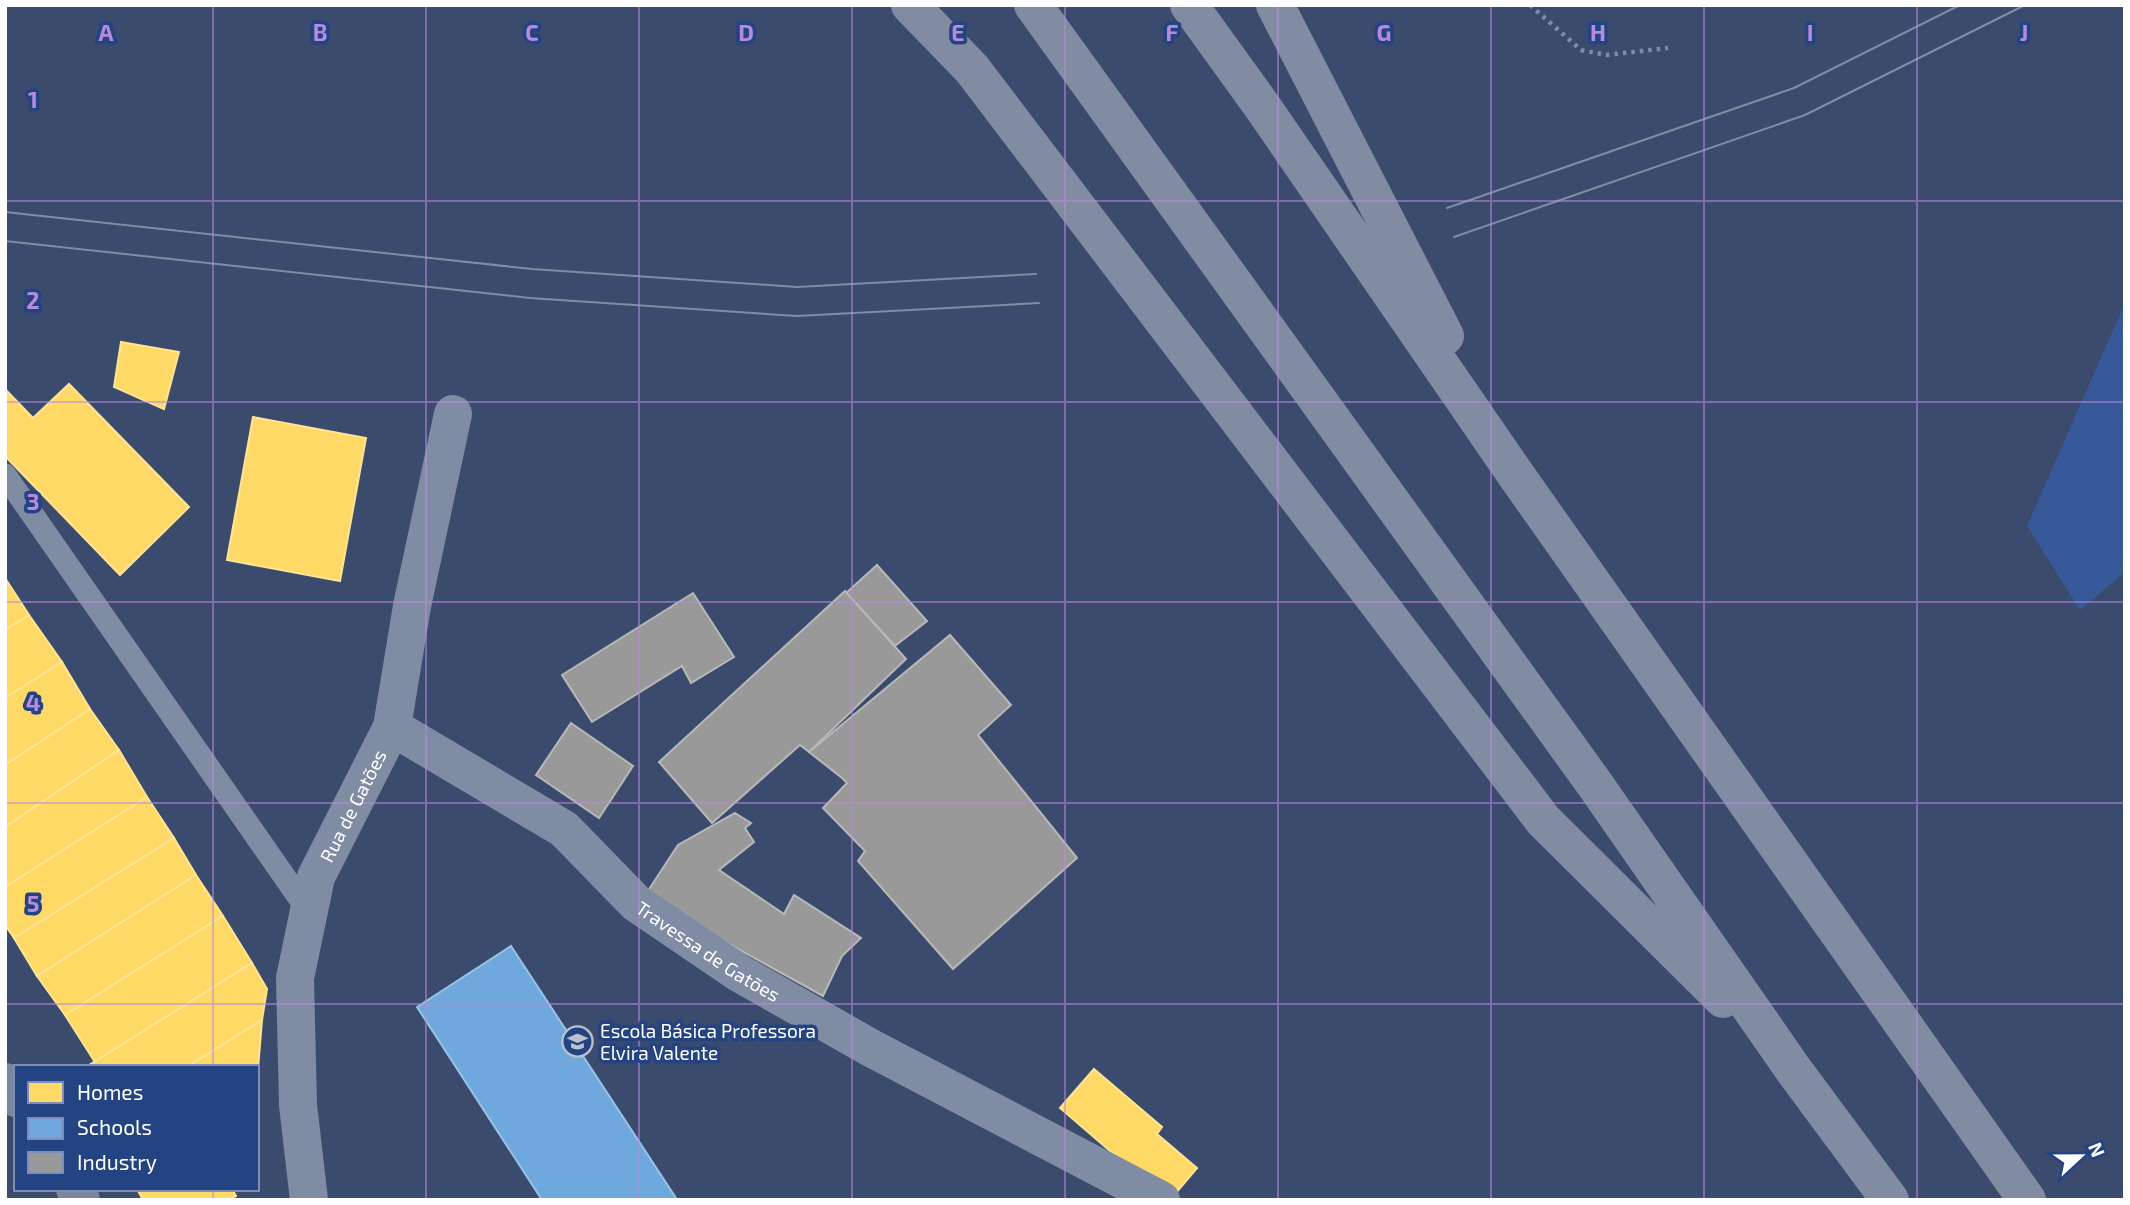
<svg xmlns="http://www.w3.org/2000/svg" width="2130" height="1205" font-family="'Exo 2',sans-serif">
	<rect width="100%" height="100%" fill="#3a4b6d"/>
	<polygon fill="#385999" points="2125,303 2125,572 2080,610 2027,526"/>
	<g fill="#ffd966" stroke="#ffe494" stroke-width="2">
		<polygon points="121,342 179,352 164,409 114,387"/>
		<polygon points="69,384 189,507 120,575 5,456 5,389 33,418"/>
		<polygon points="253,417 366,438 340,581 227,560"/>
		<polygon points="5,578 29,615 5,630"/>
		<polygon points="29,615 62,662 5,698 5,630"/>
		<polygon points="62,662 90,709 5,765 5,698"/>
		<polygon points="90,709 119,750 5,827 5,765"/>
		<polygon points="119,750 147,797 5,887 5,827"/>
		<polygon points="147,797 174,838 14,938 5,925 5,887"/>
		<polygon points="174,838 196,875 37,976 14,938"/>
		<polygon points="196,875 223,916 65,1015 37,976"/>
		<polygon points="223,916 252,963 95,1062 65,1015"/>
		<polygon points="252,963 267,989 262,1020 187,1067 86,1067"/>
		<polygon points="262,1020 257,1081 257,1067 187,1067"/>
		<polygon points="1094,1069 1162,1127 1157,1134 1197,1168 1170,1200 1167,1200 1060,1108"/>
		<polygon points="137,1189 232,1189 236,1196 230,1200 143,1200"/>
	</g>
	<polygon fill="#6fa8dc" stroke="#9ac2e6" stroke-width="2" points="511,946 676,1198 673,1200 542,1200 417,1007"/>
	<g fill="#999" stroke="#b8b8b8" stroke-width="2">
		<polygon points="877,565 927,621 895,646 846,593"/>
		<polygon points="845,591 906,659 809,752 800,745 712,823 659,762"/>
		<polygon points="693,593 734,657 691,683 682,666 592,722 562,675"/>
		<polygon points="950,635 1011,705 978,735 1077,858 953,969 858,861 865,851 823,808 847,783 842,778 809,752"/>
		<polygon points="571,723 633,766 599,818 536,775"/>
		<polygon points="735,813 751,823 745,828 754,842 719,870 784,914 794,895 861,938 842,956 823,996 644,897 678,845"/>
	</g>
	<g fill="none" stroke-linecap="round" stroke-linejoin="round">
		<polyline stroke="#808ca3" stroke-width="4.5" stroke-dasharray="3.5 5" stroke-linecap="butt" points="1530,5 1581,50 1606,55 1668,48"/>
		<polyline stroke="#808ca3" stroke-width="23" points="5,475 309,912"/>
		<g stroke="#808ca3" stroke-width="38">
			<path id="s1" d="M392,727L564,829L636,903L739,973L871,1048L1161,1200"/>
			<path id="s2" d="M309,1200L298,1105L295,978L316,877L392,727L412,606L453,414"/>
		</g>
		<g stroke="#7b879f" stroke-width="38">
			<polyline points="5,1082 16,1098"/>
			<polyline points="75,1189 81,1200"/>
		</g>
		<g stroke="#818ca3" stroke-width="38">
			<polyline points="910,5 972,69 1543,820 1723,999"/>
			<polyline points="1033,5 1596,786 1793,1069 1890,1200"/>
			<polyline points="1189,5 1264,109 1516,475 2027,1200"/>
			<polyline points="1275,5 1445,336"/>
		</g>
		<g stroke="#818ca3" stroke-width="2">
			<polyline points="1447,208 1794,88 1960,5"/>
			<polyline points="5,212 532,269 797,287 1036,274"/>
			<polyline points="1454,237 1805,115 2025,5"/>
			<polyline points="5,241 530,298 797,316 1039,303"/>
		</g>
	</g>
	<path fill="none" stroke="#b68bdc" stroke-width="2" stroke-opacity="0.55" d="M213,5V1067M426,5V1200M639,5V1200M852,5V1200M1065,5V1200M1278,5V1200M1491,5V1200M1704,5V1200M1917,5V1200M5,201H2125M5,402H2125M5,602H2125M5,803H2125M5,1004H2125M213,1189V1200"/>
	<defs>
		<symbol id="school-ring" viewBox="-11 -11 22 22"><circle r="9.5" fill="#244383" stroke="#bac0cc" stroke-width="1.5"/><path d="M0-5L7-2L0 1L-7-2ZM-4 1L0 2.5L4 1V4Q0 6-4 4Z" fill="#bac0cc"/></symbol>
	</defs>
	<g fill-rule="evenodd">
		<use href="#school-ring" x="560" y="1024" width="35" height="35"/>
	</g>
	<g text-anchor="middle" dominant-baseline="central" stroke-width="7" stroke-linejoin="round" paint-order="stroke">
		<g font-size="19" fill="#fff" stroke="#244383">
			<text stroke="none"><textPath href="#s2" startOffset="406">Rua de Gatões</textPath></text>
			<text stroke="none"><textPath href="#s1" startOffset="390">Travessa de Gatões</textPath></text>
		</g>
		<g font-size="19" fill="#fff" stroke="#244383" text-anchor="start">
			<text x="600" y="1030">Escola Básica Professora<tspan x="600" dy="22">Elvira Valente</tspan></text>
		</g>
	</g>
	<g font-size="23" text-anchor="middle" font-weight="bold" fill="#b68bdc" stroke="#244383" stroke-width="7" stroke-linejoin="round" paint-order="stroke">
		<text x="106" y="41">A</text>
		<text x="320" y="41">B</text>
		<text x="532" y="41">C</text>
		<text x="746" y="41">D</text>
		<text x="958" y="41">E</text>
		<text x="1172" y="41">F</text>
		<text x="1384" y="41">G</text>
		<text x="1598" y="41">H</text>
		<text x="1810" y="41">I</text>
		<text x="2024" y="41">J</text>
		<text x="33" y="108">1</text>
		<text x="33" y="309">2</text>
		<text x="33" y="510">3</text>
		<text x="33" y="711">4</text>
		<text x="33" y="912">5</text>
	</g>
	<rect width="2130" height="1205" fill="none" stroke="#ffffff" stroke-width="14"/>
	<rect x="14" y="1065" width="245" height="126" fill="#244383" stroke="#7c8eb5" stroke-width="2"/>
	<rect x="28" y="1082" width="35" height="21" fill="#ffd966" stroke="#7c8eb5" stroke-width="2"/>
	<text x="77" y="1100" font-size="21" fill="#ffffff">Homes</text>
	<rect x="28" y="1118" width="35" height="21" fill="#6fa8dc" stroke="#7c8eb5" stroke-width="2"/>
	<text x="77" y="1135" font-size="21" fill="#ffffff">Schools</text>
	<rect x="28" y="1152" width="35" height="21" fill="#999999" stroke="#7c8eb5" stroke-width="2"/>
	<text x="77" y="1170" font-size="21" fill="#ffffff">Industry</text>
	<g transform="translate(2081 1156) rotate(68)" stroke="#244383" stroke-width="5" paint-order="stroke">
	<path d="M0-5L12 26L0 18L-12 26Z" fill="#ffffff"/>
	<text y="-10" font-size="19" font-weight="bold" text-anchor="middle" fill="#ffffff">N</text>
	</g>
</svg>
